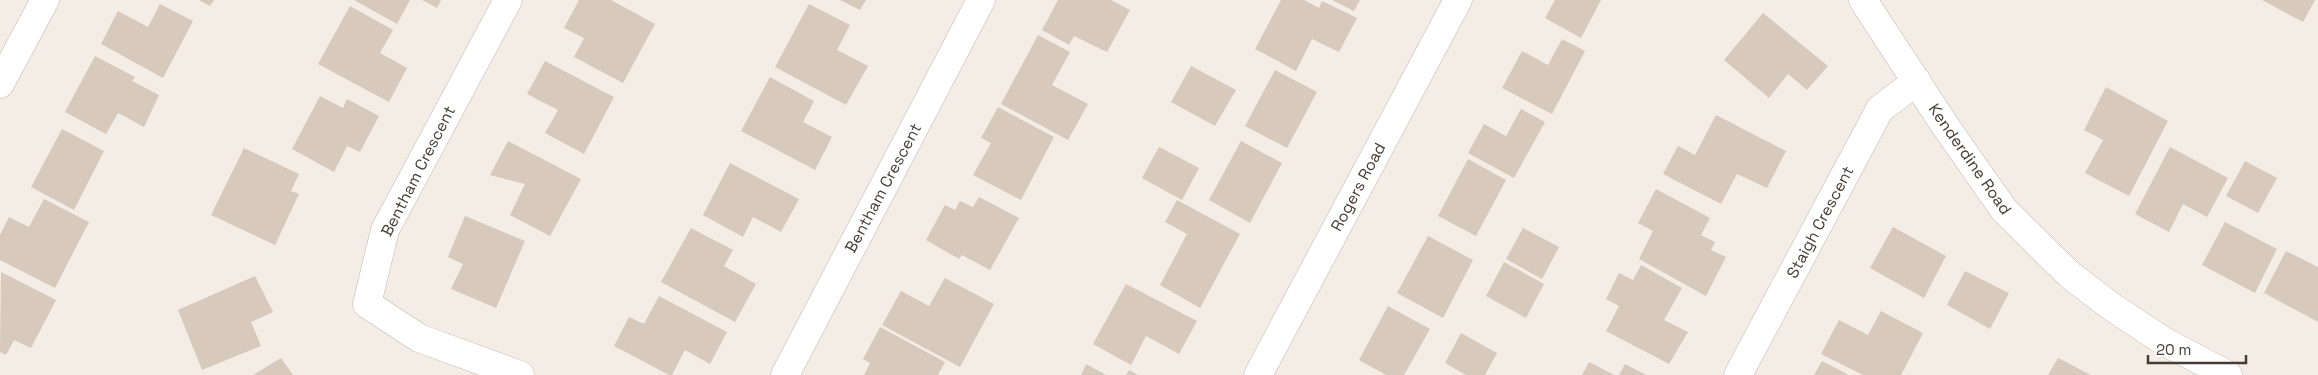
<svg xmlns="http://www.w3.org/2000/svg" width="2318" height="375" font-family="'Space Grotesk',sans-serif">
	<rect width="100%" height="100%" fill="#f3ede5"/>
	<g fill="#d8c9bd">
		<polygon points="199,0 214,0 210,6"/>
		<polygon points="354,0 410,0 397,24"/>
		<polygon points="422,0 441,0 437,8"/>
		<polygon points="579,0 611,0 655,24 623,83 574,57 584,38 564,28"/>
		<polygon points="840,0 866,0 860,10"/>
		<polygon points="1058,0 1111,0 1130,10 1107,52 1074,36 1069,45 1042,30"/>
		<polygon points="1281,0 1304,0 1319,8 1322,1 1357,18 1339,52 1312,39 1296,71 1255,49"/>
		<polygon points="1332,0 1360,0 1354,11"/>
		<polygon points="1555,0 1601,0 1581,38 1545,18"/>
		<polygon points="2262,0 2315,0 2303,22"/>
		<polygon points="160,4 193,21 163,78 101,44 118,11 148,27"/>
		<polygon points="809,4 850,25 837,50 868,66 846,105 775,67"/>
		<polygon points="350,6 393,30 380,53 407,68 389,102 318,64"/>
		<polygon points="1763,13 1828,66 1807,90 1788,74 1769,98 1724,60"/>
		<polygon points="1038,35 1070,52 1052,85 1088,104 1068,140 1001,104"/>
		<polygon points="1562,39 1585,51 1552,114 1502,88 1522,51 1548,65"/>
		<polygon points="95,56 135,77 132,81 159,95 144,127 118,113 106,134 65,112"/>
		<polygon points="545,61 614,97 584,154 545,133 558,110 527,94"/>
		<polygon points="1191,66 1236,90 1215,126 1171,102"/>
		<polygon points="1275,70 1317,92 1287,148 1245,126"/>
		<polygon points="770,77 814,101 803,122 832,137 815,170 741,131"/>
		<polygon points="2106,87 2168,121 2129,196 2085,173 2103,140 2084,130"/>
		<polygon points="320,96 343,108 347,99 379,116 360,152 347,146 334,172 292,149"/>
		<polygon points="998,107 1054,137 1021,200 973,175 991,143 981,138"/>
		<polygon points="1521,109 1545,122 1514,178 1468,153 1484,124 1506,136"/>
		<polygon points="1716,115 1786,151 1767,188 1737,174 1721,204 1663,174 1678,146 1695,155"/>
		<polygon points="62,129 104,151 74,210 31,187"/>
		<polygon points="508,141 581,179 550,236 510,215 525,184 490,175"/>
		<polygon points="1241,141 1282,163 1250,223 1209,200"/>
		<polygon points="1159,147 1199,168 1182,200 1142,178"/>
		<polygon points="2170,147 2228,178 2207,217 2183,204 2169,232 2135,214"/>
		<polygon points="244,148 299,174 291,191 299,194 275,245 211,215"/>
		<polygon points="1468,159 1506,180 1476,236 1438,216"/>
		<polygon points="2245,161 2277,178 2258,213 2226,196"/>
		<polygon points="730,163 799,199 781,232 753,217 743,237 703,215"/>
		<polygon points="1656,189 1710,218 1701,235 1715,242 1711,250 1726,257 1706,296 1639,259 1653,231 1638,223"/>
		<polygon points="979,197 1019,218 990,270 962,255 959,259 926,240 945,205 955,210 960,201 973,207"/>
		<polygon points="44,199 89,222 55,288 0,260 0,235 9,217 29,227"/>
		<polygon points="1177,200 1240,234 1200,308 1160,285 1187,234 1165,222"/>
		<polygon points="465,216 525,241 496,308 451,289 463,264 448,257"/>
		<polygon points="2225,222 2277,249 2255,293 2202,265"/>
		<polygon points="1893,227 1946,256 1924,298 1870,268"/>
		<polygon points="691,228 733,250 724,266 756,284 735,322 661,282"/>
		<polygon points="1523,228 1559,247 1542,279 1506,259"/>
		<polygon points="1428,236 1473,260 1443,318 1397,293"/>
		<polygon points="2286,251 2318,267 2318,322 2264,293"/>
		<polygon points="1504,262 1544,284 1526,318 1486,296"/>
		<polygon points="1641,265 1682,288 1664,320 1688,332 1669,364 1606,331 1619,306 1606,299 1619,273 1633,280"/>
		<polygon points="1965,271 2009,293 1990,329 1947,305"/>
		<polygon points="1,272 56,300 31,348 14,340 6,355 0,352"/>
		<polygon points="255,276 273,312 251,322 261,346 202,370 178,310"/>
		<polygon points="945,278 994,304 960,367 882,325 901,291 929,306"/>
		<polygon points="1126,284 1197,321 1179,354 1146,336 1131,365 1093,344"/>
		<polygon points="659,296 727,332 710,364 685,350 672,375 669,375 614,346 629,317 644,324"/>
		<polygon points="1388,306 1430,329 1404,375 1386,375 1359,360"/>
		<polygon points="1881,311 1923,333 1901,375 1863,375 1821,354 1839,320 1868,335"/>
		<polygon points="880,327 945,362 938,375 864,375 870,363 863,359"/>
		<polygon points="1461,333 1497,353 1485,375 1466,375 1445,363"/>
		<polygon points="281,358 293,375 253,375"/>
		<polygon points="2058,358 2091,375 2048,375"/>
		<polygon points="1822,361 1849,375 1814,375"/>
		<polygon points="1589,362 1614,375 1582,375"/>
		<polygon points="1086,364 1106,375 1081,375"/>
		<polygon points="1625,364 1646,375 1619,375"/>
		<polygon points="1129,370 1138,375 1126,375"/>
	</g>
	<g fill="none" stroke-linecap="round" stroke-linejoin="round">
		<defs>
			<g id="minor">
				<polyline points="508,0 385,230 367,304 419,338 520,375"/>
				<polyline points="0,84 45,0"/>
				<polyline points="785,375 981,0"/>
				<polyline points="1258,375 1458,0"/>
				<polyline points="1738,375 1880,109 1917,81"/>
			</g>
			<polyline id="tertiary" points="1863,0 1944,124 2004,210 2070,275 2112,307 2165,342 2228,375"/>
		</defs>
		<use href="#minor" stroke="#c1b6aa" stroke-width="29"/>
		<use href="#tertiary" stroke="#c1b6aa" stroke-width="29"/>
		<use href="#minor" stroke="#fff" stroke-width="28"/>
		<use href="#tertiary" stroke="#fff" stroke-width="28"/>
	</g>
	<g text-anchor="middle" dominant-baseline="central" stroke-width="4.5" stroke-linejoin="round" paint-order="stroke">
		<g font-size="16" fill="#453c34" stroke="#fff">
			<text transform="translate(1970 159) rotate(55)">Kenderdine Road</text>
			<text transform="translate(418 171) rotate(-63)">Bentham Crescent</text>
			<text transform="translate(1358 187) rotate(-62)">Rogers Road</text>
			<text transform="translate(883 188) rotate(-62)">Bentham Crescent</text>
			<text transform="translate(1820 222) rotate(-62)">Staigh Crescent</text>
		</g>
	</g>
	<path d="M2148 355v8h98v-8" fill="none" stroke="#453c34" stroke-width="2.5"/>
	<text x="2156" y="355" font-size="15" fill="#453c34" stroke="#ffffff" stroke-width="4" paint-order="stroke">20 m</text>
</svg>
